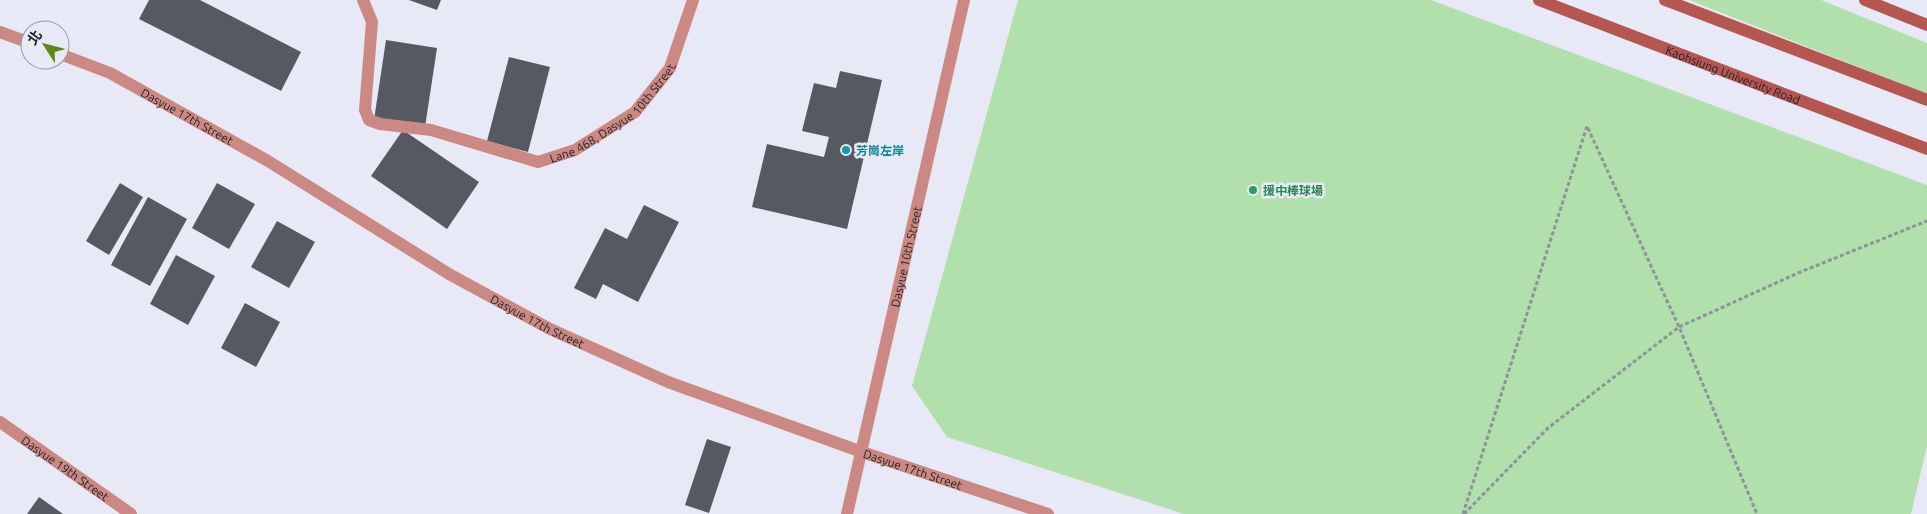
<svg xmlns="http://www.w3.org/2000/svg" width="1927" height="514" font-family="Ubuntu,'Noto Sans TC',sans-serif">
	<rect width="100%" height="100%" fill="#e7eaf6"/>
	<g fill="#b1e0ac">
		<polygon points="1018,0 1431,0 1927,185 1927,446 1911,514 1184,514 947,437 912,386"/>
		<polygon points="1689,0 1821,0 1927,43 1927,94"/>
	</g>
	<g fill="#565862">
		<polygon points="149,0 200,0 301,52 281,91 139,19"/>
		<polygon points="409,0 441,0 437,10"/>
		<polygon points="386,40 437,48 425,127 374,120"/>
		<polygon points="509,57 550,67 528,152 487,141"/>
		<polygon points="840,71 882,80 847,229 752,207 767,144 824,157 829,137 802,131 814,83 836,88"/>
		<polygon points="403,130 479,182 447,229 371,176"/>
		<polygon points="120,183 143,197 109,255 86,241"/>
		<polygon points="217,183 255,204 229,249 192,228"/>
		<polygon points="148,197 187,219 150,286 111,265"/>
		<polygon points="644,205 679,222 638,302 603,284 596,299 574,288 605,228 627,239"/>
		<polygon points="277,221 315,242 289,288 251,267"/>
		<polygon points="176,255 215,276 188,325 150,304"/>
		<polygon points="245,303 280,322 256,367 221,348"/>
		<polygon points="707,439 731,447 709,513 685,505"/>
		<polygon points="39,497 63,514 27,514"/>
	</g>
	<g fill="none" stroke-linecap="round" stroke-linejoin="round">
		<g stroke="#90929b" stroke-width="3" stroke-dasharray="4 2.5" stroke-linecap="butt">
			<polyline points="1463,514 1587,126 1679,327 1757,514"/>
			<polyline points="1464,514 1548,428 1679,327 1798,273 1927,221"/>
		</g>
		<path stroke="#cc8983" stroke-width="12" id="s1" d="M363,0L372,22L365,110L369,120L380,124L431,130L538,162L575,150L635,112L670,68L693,0"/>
		<g stroke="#cc8983" stroke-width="12">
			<polyline points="0,32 30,43"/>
			<path id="s2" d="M60,54L110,73L268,161L449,274L550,329L668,382L862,452L1048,514"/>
			<path id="s3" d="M0,422L131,514"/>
			<path id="s4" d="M847,514L964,0"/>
		</g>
		<g stroke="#b65651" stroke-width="12">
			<path id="s5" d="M1539,0L1927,149"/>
			<polyline points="1665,0 1927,100"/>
			<polyline points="1865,0 1927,25"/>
		</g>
	</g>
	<circle fill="#0f9aa8" stroke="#e7eaf6" stroke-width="2" cx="846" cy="150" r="5"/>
	<circle fill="#2e9e5b" stroke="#e7eaf6" stroke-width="2" cx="1253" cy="190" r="5"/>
	<g text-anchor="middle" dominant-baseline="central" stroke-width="5" stroke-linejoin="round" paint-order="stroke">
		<g font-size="12" fill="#222328" stroke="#e7eaf6">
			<text stroke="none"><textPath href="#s5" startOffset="208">Kaohsiung University Road</textPath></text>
			<text stroke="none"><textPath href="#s1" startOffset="389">Lane 468, Dasyue 10th Street</textPath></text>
			<text stroke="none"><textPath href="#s2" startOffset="142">Dasyue 17th Street</textPath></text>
			<text stroke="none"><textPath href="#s4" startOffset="264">Dasyue 10th Street</textPath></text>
			<text stroke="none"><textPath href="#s2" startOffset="548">Dasyue 17th Street</textPath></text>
			<text stroke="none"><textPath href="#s3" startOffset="80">Dasyue 19th Street</textPath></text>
			<text stroke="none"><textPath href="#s2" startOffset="952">Dasyue 17th Street</textPath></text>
		</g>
		<g font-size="12" font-weight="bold" fill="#0d838f" stroke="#e7eaf6" text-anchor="start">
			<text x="856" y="150">芳崗左岸</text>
		</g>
		<g font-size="12" font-weight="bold" fill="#27864d" stroke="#e7eaf6" text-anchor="start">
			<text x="1263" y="190">援中棒球場</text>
		</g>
	</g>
	<g transform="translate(45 45) rotate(306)"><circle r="24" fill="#e7eaf6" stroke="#989aa4"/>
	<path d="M0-4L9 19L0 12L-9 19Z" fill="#5d8816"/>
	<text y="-8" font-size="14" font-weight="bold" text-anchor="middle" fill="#222328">北</text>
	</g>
</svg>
